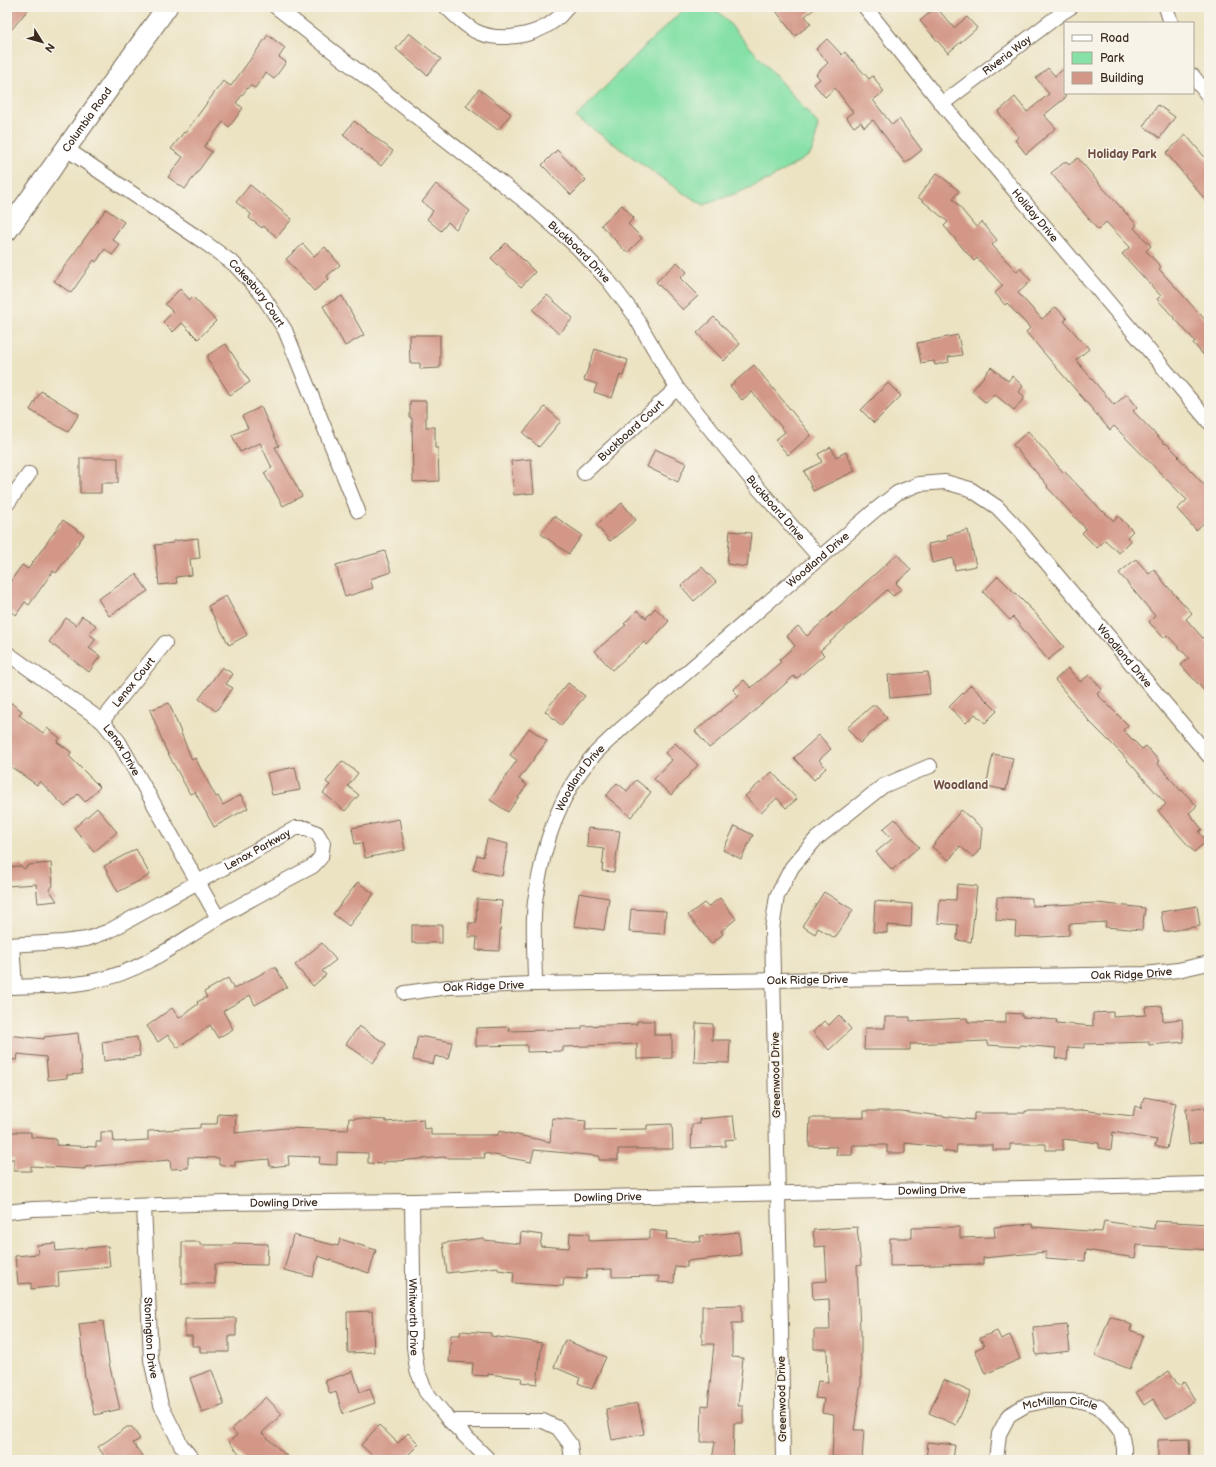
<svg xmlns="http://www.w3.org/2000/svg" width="1216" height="1467" font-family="'Balsamiq Sans',sans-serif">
	<rect width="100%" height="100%" fill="#f7f3e8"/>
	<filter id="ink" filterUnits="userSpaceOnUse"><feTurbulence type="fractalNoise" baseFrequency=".025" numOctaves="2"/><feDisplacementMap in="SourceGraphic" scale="8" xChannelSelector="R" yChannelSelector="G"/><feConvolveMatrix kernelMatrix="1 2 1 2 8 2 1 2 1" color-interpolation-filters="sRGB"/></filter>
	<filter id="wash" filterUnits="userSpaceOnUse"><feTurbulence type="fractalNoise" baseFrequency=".012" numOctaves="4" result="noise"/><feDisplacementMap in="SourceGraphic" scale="16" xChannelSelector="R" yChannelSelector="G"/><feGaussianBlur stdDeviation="0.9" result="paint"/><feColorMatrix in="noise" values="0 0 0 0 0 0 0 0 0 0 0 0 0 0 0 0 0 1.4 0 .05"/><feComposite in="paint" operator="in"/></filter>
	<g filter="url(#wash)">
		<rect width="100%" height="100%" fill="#ece3c3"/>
		<polygon fill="#86e1a7" stroke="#608662" points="694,9 719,12 818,124 814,146 810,155 770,179 737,193 704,205 680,191 576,117 646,45 683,10"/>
		<g id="blocks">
			<g fill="#d39787">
				<polygon points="7,7 30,7 7,35"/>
				<polygon points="773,7 817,7 805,16 811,24 795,36"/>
				<polygon points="936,7 954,28 967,17 977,28 948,53 920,21"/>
				<polygon points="409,33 441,59 427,75 396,49"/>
				<polygon points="268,35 285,48 279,57 286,62 274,79 266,73 255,88 250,85 236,103 243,108 229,127 223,122 204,147 212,152 185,189 168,177 183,157 171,149 184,132 185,133 223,81 231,86"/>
				<polygon points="827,39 842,55 845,52 869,79 873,76 884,92 873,100 892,125 899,119 922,150 905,163 873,120 864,127 861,122 854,127 846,117 853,112 835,88 825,97 814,84 820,79 816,74 828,63 816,49"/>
				<polygon points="1048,68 1055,76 1065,68 1065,98 1044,115 1056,128 1026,154 1015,140 1019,137 998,112 1015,97 1027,112 1049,94 1036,78"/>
				<polygon points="479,89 511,114 498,130 466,106"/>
				<polygon points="1158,105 1175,117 1160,138 1143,126"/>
				<polygon points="354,121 393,151 381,166 343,135"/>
				<polygon points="1186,135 1209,162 1209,204 1166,153"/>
				<polygon points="557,150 586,180 571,195 542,165"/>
				<polygon points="1078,158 1103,188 1137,225 1134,228 1151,246 1146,251 1161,267 1159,269 1209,324 1209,361 1193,343 1195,341 1157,299 1161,296 1122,254 1130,247 1106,222 1098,230 1051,173 1066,161 1069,165"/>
				<polygon points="937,173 959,191 953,199 976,227 982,222 997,240 992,245 1017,272 1020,268 1031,281 1018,293 1042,319 1056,307 1067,319 1064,321 1089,349 1076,360 1114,405 1127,394 1137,407 1133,411 1165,444 1166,443 1179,456 1178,457 1209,490 1209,518 1196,530 1177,509 1187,500 1114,426 1110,430 1026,332 1030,328 1007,303 1005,305 995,293 1003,286 977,258 974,261 944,226 948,222 918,197"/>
				<polygon points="436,184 470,211 456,229 448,222 441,231 427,219 433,211 422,202"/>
				<polygon points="250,185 292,219 277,237 263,226 262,228 249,218 251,214 236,202"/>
				<polygon points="622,205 634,218 628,224 642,238 627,253 601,225"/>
				<polygon points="106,209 124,222 112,239 120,245 112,255 105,249 96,262 94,260 71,293 54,281"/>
				<polygon points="506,243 535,272 521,287 491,258"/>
				<polygon points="303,244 314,256 325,247 340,265 327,276 329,279 314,291 286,259"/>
				<polygon points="677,262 687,272 680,278 698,296 683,310 656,282"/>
				<polygon points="180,289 190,300 193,297 216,321 198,339 182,323 173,332 163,322 173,312 165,304"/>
				<polygon points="547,295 573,318 559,334 533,310"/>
				<polygon points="342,296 364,335 345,346 323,306"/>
				<polygon points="714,317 740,344 724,361 697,333"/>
				<polygon points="409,335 440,335 440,368 420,369 420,363 410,363"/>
				<polygon points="958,335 962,355 948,357 949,362 935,365 934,361 921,363 917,343"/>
				<polygon points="226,344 250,382 230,395 208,360 208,355"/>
				<polygon points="595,349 628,360 623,376 620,375 612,398 594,392 597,384 584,380"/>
				<polygon points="754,365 811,435 788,455 775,440 785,432 775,419 752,392 742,400 730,386"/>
				<polygon points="991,367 1008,381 1012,376 1023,386 1019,392 1025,397 1014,410 994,394 986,403 972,391"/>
				<polygon points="888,383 901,396 874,423 861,410"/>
				<polygon points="41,391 79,414 68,432 30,410"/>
				<polygon points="410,401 426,401 426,427 435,427 435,448 438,448 439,481 413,482 412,418 410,418"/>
				<polygon points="261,407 279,446 275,447 302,496 283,506 264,473 272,468 260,443 240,452 232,435 248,428 242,416"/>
				<polygon points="545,407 561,421 539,447 523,433"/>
				<polygon points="1028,431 1063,472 1064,471 1103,512 1103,511 1114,521 1118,516 1133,531 1127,537 1131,541 1119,553 1105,540 1097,548 1082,533 1086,529 1047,487 1048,486 1013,445"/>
				<polygon points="831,447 836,457 846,452 855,471 813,491 804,471 822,462 818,454"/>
				<polygon points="655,449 686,463 678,482 647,467"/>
				<polygon points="80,458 118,458 118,483 101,483 101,493 80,493"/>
				<polygon points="531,459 534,493 514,495 511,461"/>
				<polygon points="622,503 636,520 610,541 596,525"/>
				<polygon points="554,516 582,535 569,554 541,534"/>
				<polygon points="63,520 84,535 56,573 53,571 29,605 25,602 16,615 7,609 7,586 22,565 28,569"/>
				<polygon points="968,530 976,566 955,570 953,558 932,563 928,544 948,540 947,535"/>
				<polygon points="730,531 751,533 747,567 727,564"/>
				<polygon points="198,538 200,558 190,559 192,575 176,577 177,583 159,585 155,545 173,543 173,541"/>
				<polygon points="385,551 391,572 370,579 373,588 345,597 336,565"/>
				<polygon points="897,554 911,570 896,583 901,589 893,596 887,590 820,651 824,655 796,679 794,676 742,722 709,748 695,731 739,696 733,690 744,680 751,688 781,662 779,660 795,646 787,636 798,626 807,636"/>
				<polygon points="1136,559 1149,574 1154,569 1166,585 1192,613 1186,619 1209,645 1209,696 1181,665 1189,658 1167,635 1164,638 1149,622 1155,616 1119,573"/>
				<polygon points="702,567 716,582 694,601 681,586"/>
				<polygon points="136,574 148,591 109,616 98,599"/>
				<polygon points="998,576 1036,614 1064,647 1048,660 1013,617 1010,620 983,592"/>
				<polygon points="226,596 247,635 229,645 208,606"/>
				<polygon points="655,608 669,621 647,645 644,642 612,670 595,651 626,625 624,624 637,610 646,618"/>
				<polygon points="82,616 96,625 89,634 96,639 89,648 100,656 89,672 49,642 66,618 76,625"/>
				<polygon points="222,667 233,674 226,684 233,688 216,711 199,699"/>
				<polygon points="1068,668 1080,682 1089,675 1102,689 1097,694 1128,725 1123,730 1142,749 1146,746 1159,761 1157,763 1181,791 1182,790 1197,806 1189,813 1202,829 1199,832 1207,841 1194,852 1158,811 1166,804 1120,752 1089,721 1055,680"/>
				<polygon points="928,672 930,694 890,698 888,675"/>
				<polygon points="568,683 585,696 561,725 545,711"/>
				<polygon points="971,685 997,711 985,723 975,714 966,723 949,707"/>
				<polygon points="7,700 22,711 19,715 43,733 47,728 60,738 57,742 71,752 69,756 100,787 85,802 78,794 65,807 40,781 37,785 7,764"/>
				<polygon points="169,703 192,760 195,758 216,797 218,796 223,805 241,795 248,808 214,827 195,792 190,794 166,750 150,710"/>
				<polygon points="872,706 876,706 887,718 860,743 847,728"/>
				<polygon points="529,728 547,741 519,779 527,785 508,812 490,800 517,760 510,755"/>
				<polygon points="819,735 831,749 819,760 826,768 814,780 794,758"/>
				<polygon points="675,743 698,765 671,795 654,779 672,760 665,753"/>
				<polygon points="993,754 1013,758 1006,790 986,786"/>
				<polygon points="342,761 358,773 348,786 359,795 345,811 323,793 330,785 326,782"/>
				<polygon points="295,767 300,790 272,795 267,773"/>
				<polygon points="772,772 797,799 786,808 777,798 761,813 745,796"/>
				<polygon points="636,780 651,792 631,817 606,796 617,783 627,791"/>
				<polygon points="97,808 117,832 94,852 74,828"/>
				<polygon points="961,810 982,828 980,849 973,857 960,846 949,860 932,847"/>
				<polygon points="399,819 405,850 365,858 362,843 355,844 352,828"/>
				<polygon points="895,819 919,847 892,870 876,852 892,839 883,829"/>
				<polygon points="735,826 753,835 741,859 723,850"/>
				<polygon points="588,828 620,831 614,872 602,871 604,849 587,847"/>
				<polygon points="487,839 508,844 502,876 473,870 477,855 483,857"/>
				<polygon points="136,849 150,875 118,892 104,866"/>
				<polygon points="51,863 53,886 49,889 57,901 38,903 36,884 7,886 7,867 21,866 24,869 29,865"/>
				<polygon points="358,882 374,894 349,926 333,914"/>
				<polygon points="957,884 977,886 971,942 957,940 958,925 938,923 940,899 956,900"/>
				<polygon points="824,892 853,910 835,938 818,928 815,934 802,926"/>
				<polygon points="579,893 609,898 604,930 574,926"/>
				<polygon points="997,897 1032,898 1032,906 1097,903 1145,908 1142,930 1105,927 1106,922 1069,924 1069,935 1040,937 1015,936 1016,922 996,920"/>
				<polygon points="720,898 736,919 721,931 723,934 711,944 688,915 704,903 708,907"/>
				<polygon points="477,899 502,901 499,951 476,950 477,937 468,937 469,923 476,923"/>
				<polygon points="875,901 912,904 911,927 887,925 887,933 873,932"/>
				<polygon points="1197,906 1200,926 1164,932 1161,912"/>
				<polygon points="631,909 666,911 664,934 629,932"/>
				<rect x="412" y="925" width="30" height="18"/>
				<polygon points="322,943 336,960 322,971 326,975 313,986 295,965"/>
				<polygon points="272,968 276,968 287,987 255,1005 250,995 223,1011 233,1029 218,1038 210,1025 178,1048 168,1035 158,1042 147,1026 172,1008 179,1018 198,1004 197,1002 207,997 204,992 228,978 234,989"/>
				<polygon points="1162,1006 1163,1021 1182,1019 1184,1042 1149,1045 1149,1042 1084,1044 1084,1048 1068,1047 1067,1060 1055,1058 1056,1048 1021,1045 1020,1047 987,1045 987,1041 910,1044 910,1050 864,1050 865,1028 885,1028 885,1017 910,1017 910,1021 967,1018 968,1022 1006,1023 1006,1013 1022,1014 1022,1017 1057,1020 1056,1023 1093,1026 1093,1013 1113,1012 1113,1017 1146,1015 1145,1007"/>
				<polygon points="839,1015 851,1029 829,1050 813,1032 824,1021 829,1025"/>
				<polygon points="637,1021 654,1021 654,1035 672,1035 672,1058 637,1059 637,1044 563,1047 563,1051 527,1052 527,1045 476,1046 476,1028 509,1027 509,1031 582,1029 582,1026 637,1024"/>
				<polygon points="696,1023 713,1024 712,1040 730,1040 729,1063 694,1062"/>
				<polygon points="359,1026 386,1044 373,1063 346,1044"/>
				<polygon points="78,1033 82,1074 67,1075 67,1078 48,1080 46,1057 18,1054 17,1060 7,1059 7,1035 44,1039 44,1037"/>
				<polygon points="418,1036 452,1042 448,1059 435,1056 433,1064 413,1060"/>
				<polygon points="137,1037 140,1056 104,1061 102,1042"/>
				<polygon points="1144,1097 1176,1103 1167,1149 1155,1146 1157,1140 1113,1132 1111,1150 1099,1148 1099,1143 1063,1139 1063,1150 1046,1150 1046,1144 1010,1144 1010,1150 993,1150 993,1145 957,1145 956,1153 942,1151 942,1147 905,1143 905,1153 887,1153 887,1145 853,1145 852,1155 836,1155 837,1147 809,1146 810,1118 864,1118 864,1111 901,1111 974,1120 974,1113 1025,1113 1025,1111 1081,1111 1081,1110 1133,1116 1135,1106 1141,1108"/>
				<polygon points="1205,1107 1205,1110 1209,1109 1209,1141 1189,1144 1186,1109"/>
				<polygon points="218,1114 236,1115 235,1133 286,1128 348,1130 349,1118 386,1120 386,1122 423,1119 424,1129 431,1128 431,1135 498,1135 499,1131 550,1142 552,1118 586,1121 585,1130 647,1129 647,1125 672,1124 673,1149 618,1149 618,1160 599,1160 599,1156 534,1150 531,1162 484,1153 485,1158 445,1158 445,1157 384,1162 384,1164 368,1163 368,1153 337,1152 337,1165 319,1164 320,1157 288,1156 289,1165 270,1167 269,1159 235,1162 235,1166 219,1165 219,1158 188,1157 188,1168 171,1169 170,1160 85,1167 85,1169 31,1166 31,1171 14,1171 14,1159 7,1159 7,1132 31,1132 31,1137 56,1139 56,1145 96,1147 96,1142 101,1142 101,1132 113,1132 114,1142 148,1140 148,1131 200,1128 200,1124 217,1124"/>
				<polygon points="733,1116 736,1139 725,1140 726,1146 691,1148 692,1124 700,1124 699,1119"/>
				<polygon points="1104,1221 1154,1229 1155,1221 1209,1224 1209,1250 1137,1245 1135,1258 1086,1250 1085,1261 1046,1258 1046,1252 983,1258 983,1264 890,1266 890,1238 912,1238 912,1228 960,1227 960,1238 995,1237 994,1227 1032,1224 1033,1227 1102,1232"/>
				<polygon points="857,1227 861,1265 857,1266 860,1330 861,1330 861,1383 854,1430 864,1430 862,1460 832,1460 834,1415 822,1413 824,1399 815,1398 818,1381 828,1382 827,1349 814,1349 814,1330 830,1330 829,1299 813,1300 812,1282 827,1281 825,1246 815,1247 813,1230"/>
				<polygon points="650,1230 667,1232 666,1239 701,1242 700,1236 739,1232 741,1255 687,1261 687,1267 675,1266 674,1283 658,1282 659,1276 612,1277 612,1269 587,1270 586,1279 564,1278 563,1286 513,1283 514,1272 498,1270 498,1267 447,1273 443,1243 484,1238 484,1240 520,1244 521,1232 542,1235 540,1246 569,1248 570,1233 589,1234 589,1241 650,1239"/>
				<polygon points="293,1235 338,1246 340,1239 376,1250 369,1273 318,1256 313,1277 284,1270"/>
				<polygon points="182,1242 200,1242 200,1245 233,1245 233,1243 268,1244 267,1265 215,1264 215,1284 182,1284"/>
				<polygon points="55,1243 56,1251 108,1246 110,1267 58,1272 59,1286 31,1289 31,1283 18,1284 15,1256 38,1254 37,1245"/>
				<polygon points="742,1305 742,1323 732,1323 732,1357 743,1358 738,1406 743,1406 743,1423 734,1423 733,1460 712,1460 715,1442 701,1442 702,1405 708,1406 714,1344 702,1344 702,1306"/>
				<polygon points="372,1311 374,1352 348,1353 347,1312"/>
				<polygon points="1110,1316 1132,1325 1130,1330 1143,1335 1130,1369 1095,1356"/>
				<polygon points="236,1318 236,1336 229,1336 229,1352 200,1352 200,1346 192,1346 192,1336 185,1336 185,1319"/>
				<polygon points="103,1321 109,1363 120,1409 95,1415 85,1378 79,1324"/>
				<polygon points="1067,1325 1070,1351 1036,1355 1033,1328"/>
				<polygon points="461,1331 491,1333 491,1336 542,1343 537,1384 521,1382 522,1378 488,1374 488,1376 472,1375 473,1363 449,1362 451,1335 460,1335"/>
				<polygon points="997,1331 1001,1339 1010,1335 1020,1359 985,1374 975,1350 984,1346 980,1338"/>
				<polygon points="565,1340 606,1357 592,1389 578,1383 580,1378 554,1367"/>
				<polygon points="212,1370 224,1405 202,1413 190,1378"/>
				<polygon points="353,1371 360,1392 370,1388 375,1403 343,1414 336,1392 330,1394 325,1381"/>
				<polygon points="1169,1371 1179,1386 1184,1382 1195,1400 1166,1419 1153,1399 1144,1405 1136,1392"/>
				<polygon points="944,1380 971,1392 956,1425 929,1413"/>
				<polygon points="266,1397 282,1414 262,1433 291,1460 245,1460 229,1442 237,1435 232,1429"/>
				<polygon points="638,1403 644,1434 612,1440 606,1409"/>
				<polygon points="379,1425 398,1443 408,1433 419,1444 403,1460 377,1460 361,1445"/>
				<polygon points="127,1427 132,1427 140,1439 133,1443 145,1460 107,1460 98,1447"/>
				<polygon points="1189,1439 1190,1460 1158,1460 1158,1440"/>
				<polygon points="928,1442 955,1445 953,1460 926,1460"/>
			</g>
		</g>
	</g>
	<g filter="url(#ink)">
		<use href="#blocks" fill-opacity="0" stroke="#796b58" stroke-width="1"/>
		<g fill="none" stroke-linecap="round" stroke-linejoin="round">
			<defs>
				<g id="minor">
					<path id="s1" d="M276,7L531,206L577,247L608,280L633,313L677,388L759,489L820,558"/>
					<path d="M446,7C455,15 464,25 475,31C503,45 550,34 567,7"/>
					<path id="s2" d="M865,7L942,104L1209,422"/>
					<polyline points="1166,7 1171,23"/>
					<polyline points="1193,76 1209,97"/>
					<path id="s3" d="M942,104L1063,12L1071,7"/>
					<path id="s4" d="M65,148L204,242L234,264L261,293L285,330L358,511"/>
					<path id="s5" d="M584,473L677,388"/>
					<polyline points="7,504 29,474"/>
					<path id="s6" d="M7,653L102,721L119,742L218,918"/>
					<path id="s7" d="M102,721L165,643"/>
					<path id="s8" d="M7,945L63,942L87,939L109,931L296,828H306L317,833L323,843L321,857L313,866C281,883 248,900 217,919C179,942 142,971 98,980C69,987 37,986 7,987"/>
					<polyline points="12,945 15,987"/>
					<path id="s9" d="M535,984C535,957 532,928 535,901C542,851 558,794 593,756C602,746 613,737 622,728L874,511L897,493L919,484L945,482L970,489L997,507L1020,531L1209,756"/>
					<path id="s10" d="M405,993L448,987L535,984L1145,974L1178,970L1209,963"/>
					<path id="s11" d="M412,1201L414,1347L417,1370L426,1392L450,1421L489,1460"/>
					<path id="s12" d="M144,1206L151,1360L161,1405L181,1445L193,1460"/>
					<path id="s13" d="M7,1212L33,1209L226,1203L412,1201L1209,1184"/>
					<polyline points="450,1421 543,1421 558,1428 570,1444 572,1460"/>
					<polyline points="783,1460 781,1326 772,929 777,896 792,867 816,839 883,786 930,766"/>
					<path id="s14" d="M996,1460L999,1434L1009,1415L1026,1405L1045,1401H1082L1099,1407L1110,1418L1121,1432L1124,1448V1460"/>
				</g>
				<g id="secondary">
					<path id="s15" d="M7,231L167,7"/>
				</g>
			</defs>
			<use href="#minor" stroke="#796b58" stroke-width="16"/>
			<use href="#secondary" stroke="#796b58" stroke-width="22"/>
			<use href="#minor" stroke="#fff" stroke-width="14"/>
			<use href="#secondary" stroke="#fff" stroke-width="20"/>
		</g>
	</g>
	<g text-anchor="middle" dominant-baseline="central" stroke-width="3" stroke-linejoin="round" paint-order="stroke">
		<g font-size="11" fill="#3b2a1e" stroke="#f7f3e8">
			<text stroke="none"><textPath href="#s3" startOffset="81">Riveria Way</textPath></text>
			<text stroke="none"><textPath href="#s15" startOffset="137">Columbia Road</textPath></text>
			<text stroke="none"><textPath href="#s2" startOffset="269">Holiday Drive</textPath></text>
			<text stroke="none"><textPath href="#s1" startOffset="390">Buckboard Drive</textPath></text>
			<text stroke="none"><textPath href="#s4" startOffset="242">Cokesbury Court</textPath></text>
			<text stroke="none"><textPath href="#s5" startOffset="63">Buckboard Court</textPath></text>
			<text stroke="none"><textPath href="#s1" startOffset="714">Buckboard Drive</textPath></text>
			<text stroke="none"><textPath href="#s9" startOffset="540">Woodland Drive</textPath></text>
			<text stroke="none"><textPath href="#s9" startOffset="948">Woodland Drive</textPath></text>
			<text stroke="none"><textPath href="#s7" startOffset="50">Lenox Court</textPath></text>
			<text stroke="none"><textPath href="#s6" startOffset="152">Lenox Drive</textPath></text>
			<text stroke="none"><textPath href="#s9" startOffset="216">Woodland Drive</textPath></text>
			<text stroke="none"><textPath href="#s8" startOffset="273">Lenox Parkway</textPath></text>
			<text stroke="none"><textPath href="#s10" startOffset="727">Oak Ridge Drive</textPath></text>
			<text stroke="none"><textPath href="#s10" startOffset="403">Oak Ridge Drive</textPath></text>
			<text stroke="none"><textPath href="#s10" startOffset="79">Oak Ridge Drive</textPath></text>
			<text transform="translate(776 1075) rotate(-91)">Greenwood Drive</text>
			<text stroke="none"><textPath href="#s13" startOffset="925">Dowling Drive</textPath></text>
			<text stroke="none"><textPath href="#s13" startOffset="601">Dowling Drive</textPath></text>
			<text stroke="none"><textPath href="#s13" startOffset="277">Dowling Drive</textPath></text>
			<text stroke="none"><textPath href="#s11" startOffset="116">Whitworth Drive</textPath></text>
			<text stroke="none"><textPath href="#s12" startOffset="132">Stonington Drive</textPath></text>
			<text transform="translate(782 1399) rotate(-91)">Greenwood Drive</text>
			<text stroke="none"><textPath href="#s14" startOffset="102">McMillan Circle</textPath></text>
		</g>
		<g font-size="12" font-weight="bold" fill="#705043" stroke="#f7f3e8">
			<text x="1122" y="154">Holiday Park</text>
			<text x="961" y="785">Woodland</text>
		</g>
	</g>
	<rect width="1216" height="1467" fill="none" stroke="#f7f3e8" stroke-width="24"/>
	<rect x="1064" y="22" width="130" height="72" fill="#f7f3e8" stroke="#aca397"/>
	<rect x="1072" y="35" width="20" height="6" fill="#ffffff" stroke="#aca397"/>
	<text x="1100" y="42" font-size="12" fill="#3b2a1e">Road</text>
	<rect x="1072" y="52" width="20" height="12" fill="#86e1a7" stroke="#aca397"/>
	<text x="1100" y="62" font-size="12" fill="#3b2a1e">Park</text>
	<rect x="1072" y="72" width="20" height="12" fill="#d39787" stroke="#aca397"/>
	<text x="1100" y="82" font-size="12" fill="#3b2a1e">Building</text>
	<g transform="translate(42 42) rotate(127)" stroke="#f7f3e8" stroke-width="3" paint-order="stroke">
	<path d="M0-3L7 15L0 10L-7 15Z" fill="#3b2a1e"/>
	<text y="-6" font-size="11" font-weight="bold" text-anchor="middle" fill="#3b2a1e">N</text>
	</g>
</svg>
